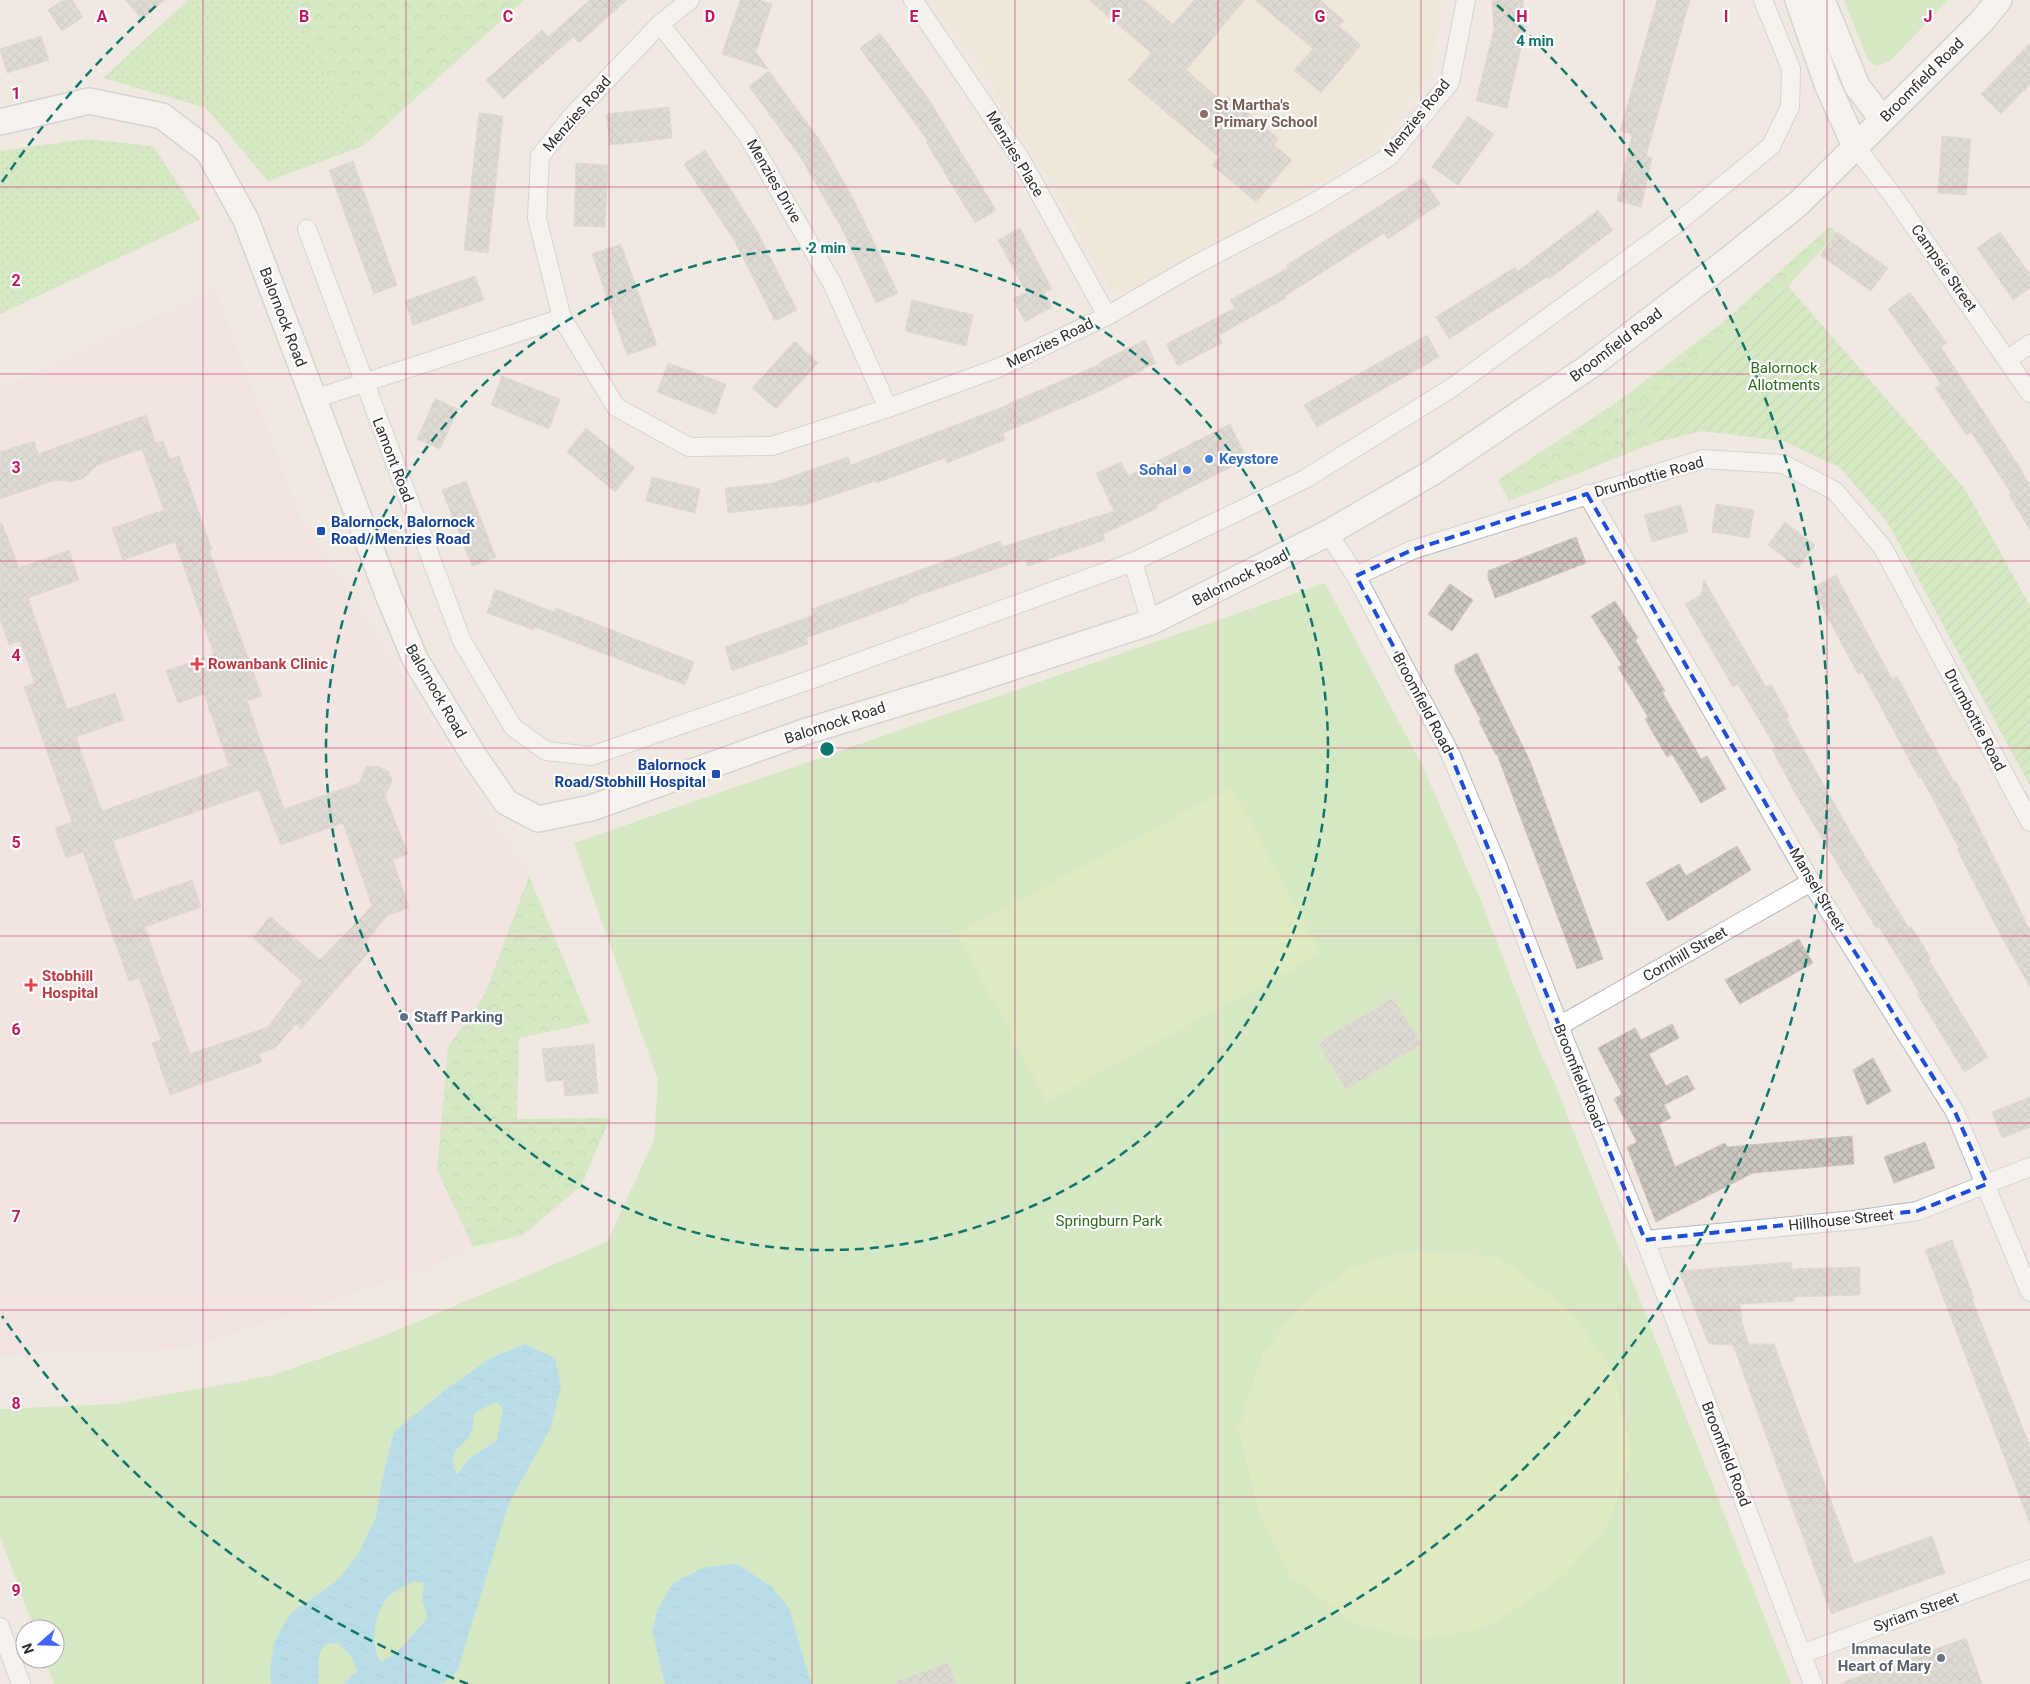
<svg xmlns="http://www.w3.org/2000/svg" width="2030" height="1684" font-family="Roboto,sans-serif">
	<defs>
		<pattern id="grass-dots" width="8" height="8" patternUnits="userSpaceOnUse" patternTransform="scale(1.25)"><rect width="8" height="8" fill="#b6e59e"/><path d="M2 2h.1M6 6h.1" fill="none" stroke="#9dc588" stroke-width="1.8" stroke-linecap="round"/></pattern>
		<pattern id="forest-crowns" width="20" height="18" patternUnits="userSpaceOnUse" patternTransform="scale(1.25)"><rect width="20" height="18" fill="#b6e59e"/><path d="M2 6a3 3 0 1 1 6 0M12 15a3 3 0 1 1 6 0" fill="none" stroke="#9dc588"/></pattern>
		<pattern id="garden-furrows" width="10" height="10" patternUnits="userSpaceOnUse" patternTransform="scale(1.25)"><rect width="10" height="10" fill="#b6e59e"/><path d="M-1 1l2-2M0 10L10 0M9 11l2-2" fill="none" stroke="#9dc588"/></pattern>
		<pattern id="water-ripples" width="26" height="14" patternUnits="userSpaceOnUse" patternTransform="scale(1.25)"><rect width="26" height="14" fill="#75cff0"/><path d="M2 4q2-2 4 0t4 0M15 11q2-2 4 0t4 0" fill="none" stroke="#66b2ce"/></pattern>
		<pattern id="building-cross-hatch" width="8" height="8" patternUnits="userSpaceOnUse" patternTransform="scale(1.25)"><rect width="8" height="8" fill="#cbc7bf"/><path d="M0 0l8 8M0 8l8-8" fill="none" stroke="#afaba4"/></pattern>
	</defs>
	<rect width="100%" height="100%" fill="#efe9e1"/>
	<polygon fill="#f0e6d1" points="931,0 1441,0 1442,4 1430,75 1371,153 1127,294 1110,289 1063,203 974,57"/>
	<polygon fill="#f5dfe0" points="215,289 300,516 529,876 473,1247 422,1270 190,1348 0,1356 0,389"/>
	<g fill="url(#grass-dots)">
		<polygon points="188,0 301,0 291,6 363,146 268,181 206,108 103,78"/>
		<polygon points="86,139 153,146 201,219 0,314 0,151"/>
	</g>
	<g fill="url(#forest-crowns)">
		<polygon points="301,0 524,0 363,146 291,6"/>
		<polygon points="1830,226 1836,234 1788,286 1741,331 1638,410 1656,442 1509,501 1498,480 1610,407 1722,323"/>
		<polygon points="529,876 590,1023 519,1038 517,1119 610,1118 581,1186 523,1235 473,1247 437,1170 448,1047 485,994"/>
	</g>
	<g fill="#b6e59e">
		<polygon points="1844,0 1948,0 1889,62 1876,66 1868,60"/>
		<polygon points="1325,583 1423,767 1481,901 1538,1048 1553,1079 1791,1684 54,1684 45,1659 55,1659 55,1629 34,1629 0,1536 0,1409 114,1404 270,1376 371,1341 607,1242 654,1140 658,1080 574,843"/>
	</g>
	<polygon fill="url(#garden-furrows)" points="1788,286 1965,489 2030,606 2030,786 1888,523 1839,467 1783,441 1703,431 1656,442 1638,410 1741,331"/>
	<g fill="#c9ec9a">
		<polygon points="1232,787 1321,954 1047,1101 957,933"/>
		<polygon points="1405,1251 1498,1256 1573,1314 1614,1373 1632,1455 1609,1523 1564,1576 1487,1628 1418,1640 1358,1625 1291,1577 1259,1512 1238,1430 1263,1353 1302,1303 1352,1267"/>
	</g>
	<g fill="url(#water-ripples)" fill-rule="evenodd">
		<path d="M525,1344L555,1358L561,1387L550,1429L509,1503L457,1672L441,1684H343L357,1672L352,1657L338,1643L325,1644L319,1654L318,1684H271L270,1667L275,1640L291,1613L339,1579L359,1553L376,1517L382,1481L394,1432L444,1391L489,1359ZM496,1402L503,1408L497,1440L469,1459L457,1474C444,1448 465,1449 472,1430C474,1425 473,1418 474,1413ZM414,1581L424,1583L422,1600L428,1618C412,1634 401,1653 381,1662C370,1644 373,1615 387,1598C392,1591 406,1586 414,1581Z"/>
		<polygon points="737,1564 771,1586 789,1608 811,1684 665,1684 652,1630 658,1609 673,1583 705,1567"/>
	</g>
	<g fill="url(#building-cross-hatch)" stroke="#cbc5ba" fill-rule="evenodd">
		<polygon points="63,0 72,0 83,17 62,31 48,10"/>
		<polygon points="125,0 165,0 142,19"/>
		<polygon points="590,0 627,0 579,43 573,37 503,99 486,80 542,30 548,37"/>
		<polygon points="740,0 759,0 772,4 756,52 768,69 722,54"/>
		<polygon points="1089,0 1144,0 1173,24 1194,0 1245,0 1186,70 1223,102 1228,96 1279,139 1274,145 1292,160 1256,202 1212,165 1219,157 1128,80 1151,53"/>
		<polygon points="1255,0 1320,0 1344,21 1339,26 1361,45 1321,93 1294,70 1313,49"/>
		<polygon points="1492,0 1523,0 1525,31 1507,108 1476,101 1494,29"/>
		<polygon points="1657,0 1690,0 1646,156 1652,158 1641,207 1617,201 1632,134 1620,131"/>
		<polygon points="880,33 930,101 996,210 975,223 926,142 928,141 860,48"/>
		<polygon points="41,36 49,60 7,73 0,49"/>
		<polygon points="2030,43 2030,84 2001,114 1981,94"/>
		<polygon points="769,71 821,142 854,200 898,293 876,303 842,229 801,158 749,86"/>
		<polygon points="669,107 672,138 610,145 606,114"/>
		<polygon points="479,113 503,116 488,253 464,250"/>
		<polygon points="1468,116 1494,134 1458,185 1432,167"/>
		<polygon points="1942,136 1971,139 1966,195 1938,193"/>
		<polygon points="705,150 756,229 797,310 775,321 735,242 684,164"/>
		<polygon points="353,161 397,285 374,294 329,170"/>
		<polygon points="576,163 608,165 605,227 574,226"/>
		<polygon points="1423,178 1440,204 1388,239 1384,233 1285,296 1286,298 1219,335 1222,343 1178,366 1166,344 1235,308 1230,300 1288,268 1287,265"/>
		<polygon points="1598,210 1613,230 1549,279 1547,277 1449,339 1436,317 1515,267 1518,271"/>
		<polygon points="1020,228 1052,289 1044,293 1052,307 1025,322 1013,299 1026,292 998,240"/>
		<polygon points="1837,232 1888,268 1871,291 1820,255"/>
		<polygon points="2000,232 2030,275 2030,288 2013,300 1977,248"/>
		<polygon points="621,244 657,345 627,355 592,254"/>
		<polygon points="475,276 484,300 413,325 405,301"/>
		<polygon points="1910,292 1947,343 1941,347 2019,466 2028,483 2030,482 2030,530 2009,495 2011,493 1971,432 1966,435 1935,388 1941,384 1888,309"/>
		<polygon points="912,300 973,315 966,346 905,331"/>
		<polygon points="1427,335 1439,357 1317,427 1304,405"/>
		<polygon points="1145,340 1156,363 1098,392 1003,433 1005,440 947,463 945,458 876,483 875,481 799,507 798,505 728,513 725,488 773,483 848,457 851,465 1008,405 1008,404 1100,364 1100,362"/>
		<polygon points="795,341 818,363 776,409 752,388"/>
		<polygon points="668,363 726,384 715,414 657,392"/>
		<polygon points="502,376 560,399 549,429 491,405"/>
		<polygon points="435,399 458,409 440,449 417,439"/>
		<path d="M146,415L156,443L163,441L170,459L179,456L212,549L209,550L262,696L247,701L284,809L359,783L366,767L377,766L388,771L392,781L385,795L408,854L393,860L409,908L388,915L362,946L369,952L301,1029L296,1024L275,1048L259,1054L262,1062L170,1095L152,1043L161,1040L139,978L129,981L83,852L66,858L55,828L72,822L24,687L35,683L20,641L9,645L0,619V523H2L19,568L69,550L79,580L28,598L67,709L115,693L124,720L76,737L102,811L229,766L204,694L178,703L166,671L214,654L175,542L123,560L112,528L164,510L142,449L97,465L84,478L71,482L56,480L0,499V452L34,441L38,454ZM259,790L281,845L343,823L372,906L320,960L270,916L253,938L302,981L268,1027L190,1054L145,927L201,907L192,880L134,900L113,841Z"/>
		<polygon points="1230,424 1247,459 1156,505 1158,508 1103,534 1105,540 1028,566 1025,559 908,599 909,601 806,638 808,644 732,671 725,647 814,615 812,609 1000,541 1002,547 1114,511 1096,473 1121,462 1128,476"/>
		<polygon points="586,428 635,468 615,492 567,452"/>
		<polygon points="652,477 700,489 695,513 646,501"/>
		<polygon points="466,481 496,557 472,566 442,490"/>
		<polygon points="1716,504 1754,510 1749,538 1712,532"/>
		<polygon points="1681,505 1688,532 1652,542 1644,515"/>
		<polygon points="1785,522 1815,545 1798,568 1768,545"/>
		<polygon points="1576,537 1586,563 1495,598 1488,578 1488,571"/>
		<polygon points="1836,575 1892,679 1897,676 1954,782 1956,781 2030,930 2030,987 2001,936 1957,849 1959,848 1921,777 1919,778 1862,672 1858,674 1812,588"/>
		<polygon points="1704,580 1766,687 1771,684 1789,717 1786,718 1851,833 1909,928 1911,926 1931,958 1929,960 1988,1057 1964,1072 1917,994 1919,992 1879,927 1876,928 1796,795 1772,749 1775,747 1738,684 1733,687 1685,604 1701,595"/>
		<polygon points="1450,584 1473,600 1452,631 1428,614"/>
		<polygon points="495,589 554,612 556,608 694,662 685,685 535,627 534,630 487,613"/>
		<polygon points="1615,601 1638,638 1635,640 1665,691 1662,692 1701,759 1707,756 1726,789 1701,803 1672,754 1667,757 1645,719 1648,717 1618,667 1622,665 1591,616"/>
		<polygon points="1477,653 1530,761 1603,959 1577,969 1497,754 1496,755 1479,721 1481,720 1455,671 1455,665"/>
		<polygon points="1737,846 1751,870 1668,921 1646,883 1679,864 1686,876"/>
		<polygon points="1799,939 1813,963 1740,1004 1725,980"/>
		<polygon points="1393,998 1421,1044 1346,1089 1318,1043"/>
		<polygon points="1672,1024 1679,1038 1649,1054 1666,1086 1687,1075 1695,1089 1664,1105 1671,1118 1659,1124 1675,1167 1725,1143 1727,1147 1852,1136 1854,1164 1753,1173 1656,1222 1627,1147 1637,1142 1614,1099 1622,1094 1598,1048 1635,1028 1641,1040"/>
		<polygon points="594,1044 598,1093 565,1096 563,1080 546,1082 542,1049"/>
		<polygon points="1873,1058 1891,1091 1867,1105 1853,1070"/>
		<polygon points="2030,1097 2030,1127 2002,1138 1992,1112"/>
		<polygon points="1925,1142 1935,1168 1894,1183 1884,1157"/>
		<polygon points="1952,1240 1974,1298 1972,1299 2030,1446 2030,1524 1925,1250"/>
		<polygon points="1791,1262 1792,1269 1860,1267 1860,1295 1794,1297 1794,1301 1740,1304 1742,1323 1749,1344 1774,1344 1854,1564 1932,1536 1945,1573 1831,1614 1733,1345 1709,1344 1679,1271"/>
		<polygon points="1966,1638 1982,1684 1844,1684 1843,1682"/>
		<polygon points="948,1663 956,1684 897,1684 896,1682"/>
	</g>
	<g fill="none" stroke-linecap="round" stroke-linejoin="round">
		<defs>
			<g id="street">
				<polyline points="690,0 660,24 573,115 540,156 537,218 562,318 616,407 689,447 772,446 888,408 998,368 1107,316 1195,265 1310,205 1389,157 1450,82 1466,0"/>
				<polyline points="913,0 1020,158 1107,316"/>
				<polyline points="660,24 746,133 832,283 888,408"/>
				<polyline points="1855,146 1891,193 2030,393"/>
				<polyline points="307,229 462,641 513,727 546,751 591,756 804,682 1133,562 1305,479 1453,387 1676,224 1771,146 1790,107 1791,69 1763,0"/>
				<polyline points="2007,360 2030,344"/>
				<polyline points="314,399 562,318"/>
				<polyline points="1587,494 1811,882 1955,1112 2030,1292"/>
				<polyline points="1328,533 1356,576 1450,753 1496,862 1565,1041 1645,1240 1813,1684"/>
				<polyline points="1133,562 1151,622"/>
				<polyline points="1356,576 1412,550 1703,459 1783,464 1835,491 1883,548 2030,822"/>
				<polyline points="1559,1026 1811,882"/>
				<polyline points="1645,1240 1855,1220 1917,1211 2030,1167"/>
				<polyline points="0,1627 21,1684"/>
				<polyline points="1802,1654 2030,1569"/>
			</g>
			<g id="secondary">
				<polyline points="1798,0 1827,84 1855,146"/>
				<polyline points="1822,0 1857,86 1882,119"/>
				<polyline points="0,122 89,101 162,116 208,151 246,220 389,597 415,659 474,756 506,802 538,819 591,808 804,732 952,687 1151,622 1328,533 1433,472 1590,366 1727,261 1799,203 1981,22 1999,0"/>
			</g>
		</defs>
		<use href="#street" stroke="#b4b7c1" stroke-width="20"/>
		<use href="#secondary" stroke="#b4b7c1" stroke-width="28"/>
		<use href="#street" stroke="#fff" stroke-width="18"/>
		<use href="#secondary" stroke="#fff" stroke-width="25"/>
	</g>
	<path d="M0 0H2030V1684H0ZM1587,494L1811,882L1955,1112L1987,1184L1917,1211L1645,1240L1450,753L1356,576L1412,550Z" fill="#efe9e1" fill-opacity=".55" fill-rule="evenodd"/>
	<path fill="none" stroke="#1d4ed8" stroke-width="4" stroke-dasharray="10 6" stroke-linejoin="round" d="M1587,494L1811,882L1955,1112L1987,1184L1917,1211L1645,1240L1450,753L1356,576L1412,550Z"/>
	<path fill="none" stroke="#c2185b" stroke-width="1" stroke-opacity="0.55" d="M203,0V1684M406,0V1684M609,0V1684M812,0V1684M1015,0V1684M1218,0V1684M1421,0V1684M1624,0V1684M1827,0V1684M0,187H2030M0,374H2030M0,561H2030M0,748H2030M0,936H2030M0,1123H2030M0,1310H2030M0,1497H2030"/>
	<g fill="none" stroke="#0f766e" stroke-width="2.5" stroke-dasharray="9 6">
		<circle cx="827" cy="749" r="501"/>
		<path d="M468 1684A1001 1001 0 0 1 2 1316M2 182A1001 1001 0 0 1 157 5M1497 5A1001 1001 0 0 1 1186 1684"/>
	</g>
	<circle fill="#8d6e63" stroke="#fff" stroke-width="2" cx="1204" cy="114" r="5"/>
	<g fill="#3f7fe0" stroke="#fff" stroke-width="2">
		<circle cx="1209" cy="459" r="5"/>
		<circle cx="1187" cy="470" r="5"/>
	</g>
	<g fill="#1a4fb4" stroke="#fff" stroke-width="2">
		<rect x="316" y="526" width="10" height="10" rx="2.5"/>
		<rect x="711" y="769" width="10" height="10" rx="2.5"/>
	</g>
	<g fill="#e0444e" stroke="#fff" stroke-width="2">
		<path d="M194.5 656.5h5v5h5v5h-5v5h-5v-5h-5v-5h5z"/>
		<path d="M28.5 977.5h5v5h5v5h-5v5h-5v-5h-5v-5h5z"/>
	</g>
	<circle fill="#5c6f8a" stroke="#fff" stroke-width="2" cx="404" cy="1017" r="5"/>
	<circle fill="#6b7280" stroke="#fff" stroke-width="2" cx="1941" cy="1658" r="5"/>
	<g text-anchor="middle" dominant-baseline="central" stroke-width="4.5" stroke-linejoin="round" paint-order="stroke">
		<g font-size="15" fill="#2e2e2e" stroke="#fff">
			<text transform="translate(1922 80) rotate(-45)">Broomfield Road</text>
			<text transform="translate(577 114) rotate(-49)">Menzies Road</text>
			<text transform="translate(1417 118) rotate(-51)">Menzies Road</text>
			<text transform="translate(1015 154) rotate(59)">Menzies Place</text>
			<text transform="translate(774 181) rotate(60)">Menzies Drive</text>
			<text transform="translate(1944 268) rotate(55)">Campsie Street</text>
			<text transform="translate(283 317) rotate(69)">Balornock Road</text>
			<text transform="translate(1050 343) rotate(-26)">Menzies Road</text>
			<text transform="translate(1616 345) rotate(-37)">Broomfield Road</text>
			<text transform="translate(393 460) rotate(69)">Lamont Road</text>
			<text transform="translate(1649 477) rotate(-16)">Drumbottie Road</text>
			<text transform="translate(1240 578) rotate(-27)">Balornock Road</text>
			<text transform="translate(436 691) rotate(60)">Balornock Road</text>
			<text transform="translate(1423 703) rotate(62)">Broomfield Road</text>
			<text transform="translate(1975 720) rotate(62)">Drumbottie Road</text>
			<text transform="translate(835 723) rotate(-18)">Balornock Road</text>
			<text transform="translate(1817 889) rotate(59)">Mansel Street</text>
			<text transform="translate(1685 954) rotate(-30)">Cornhill Street</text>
			<text transform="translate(1579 1076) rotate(68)">Broomfield Road</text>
			<text transform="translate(1841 1220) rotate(-6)">Hillhouse Street</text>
			<text transform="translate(1726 1454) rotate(69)">Broomfield Road</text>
			<text transform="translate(1916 1612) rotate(-20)">Syriam Street</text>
		</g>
		<g font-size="15" font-weight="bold" fill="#785e54" stroke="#fff" text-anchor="start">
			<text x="1214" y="105">St Martha's<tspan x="1214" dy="17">Primary School</tspan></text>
		</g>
		<g font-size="15" fill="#2c6e1b" stroke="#fff">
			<text x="1784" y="368">Balornock<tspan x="1784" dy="17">Allotments</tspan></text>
			<text x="1109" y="1221">Springburn Park</text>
		</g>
		<g font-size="15" font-weight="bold" fill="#366cbe" stroke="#fff" text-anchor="start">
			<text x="1219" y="459">Keystore</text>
			<text x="1177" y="470" text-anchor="end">Sohal</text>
		</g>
		<g font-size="15" font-weight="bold" fill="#164399" stroke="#fff" text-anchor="start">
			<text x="331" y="522">Balornock, Balornock<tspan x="331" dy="17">Road/ Menzies Road</tspan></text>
			<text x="706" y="765" text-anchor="end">Balornock<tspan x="706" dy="17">Road/Stobhill Hospital</tspan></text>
		</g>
		<g font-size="15" font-weight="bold" fill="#be3a42" stroke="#fff" text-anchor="start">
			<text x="208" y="664">Rowanbank Clinic</text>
			<text x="42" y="976">Stobhill<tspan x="42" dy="17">Hospital</tspan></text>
		</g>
		<g font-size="15" font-weight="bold" fill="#4e5e75" stroke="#fff" text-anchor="start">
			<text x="414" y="1017">Staff Parking</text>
		</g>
		<g font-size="15" font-weight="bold" fill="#5b616d" stroke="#fff" text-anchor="end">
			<text x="1931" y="1649">Immaculate<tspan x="1931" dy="17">Heart of Mary</tspan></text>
		</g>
	</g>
	<g font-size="16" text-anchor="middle" font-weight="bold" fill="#c2185b" stroke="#fff" stroke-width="4.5" stroke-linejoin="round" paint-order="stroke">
		<text x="102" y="22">A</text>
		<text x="304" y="22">B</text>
		<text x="508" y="22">C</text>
		<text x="710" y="22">D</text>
		<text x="914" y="22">E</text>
		<text x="1116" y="22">F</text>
		<text x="1320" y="22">G</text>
		<text x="1522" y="22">H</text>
		<text x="1726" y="22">I</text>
		<text x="1928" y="22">J</text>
		<text x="16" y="99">1</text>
		<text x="16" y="286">2</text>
		<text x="16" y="473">3</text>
		<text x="16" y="661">4</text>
		<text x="16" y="848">5</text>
		<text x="16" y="1035">6</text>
		<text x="16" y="1222">7</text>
		<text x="16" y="1409">8</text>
		<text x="16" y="1596">9</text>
	</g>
	<circle cx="827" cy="749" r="8" fill="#0f766e" stroke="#fff" stroke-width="2.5"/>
	<g font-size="15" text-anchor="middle" font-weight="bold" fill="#0f766e" stroke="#fff" stroke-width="4.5" stroke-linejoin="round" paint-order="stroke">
		<text x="1535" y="46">4 min</text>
		<text x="827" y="253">2 min</text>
	</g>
	<g transform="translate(40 1644) rotate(250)"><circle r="24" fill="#ffffff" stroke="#ababab"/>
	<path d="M0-4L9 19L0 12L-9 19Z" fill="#4264fb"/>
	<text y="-8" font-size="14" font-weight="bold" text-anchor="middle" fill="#2e2e2e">N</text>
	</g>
</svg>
